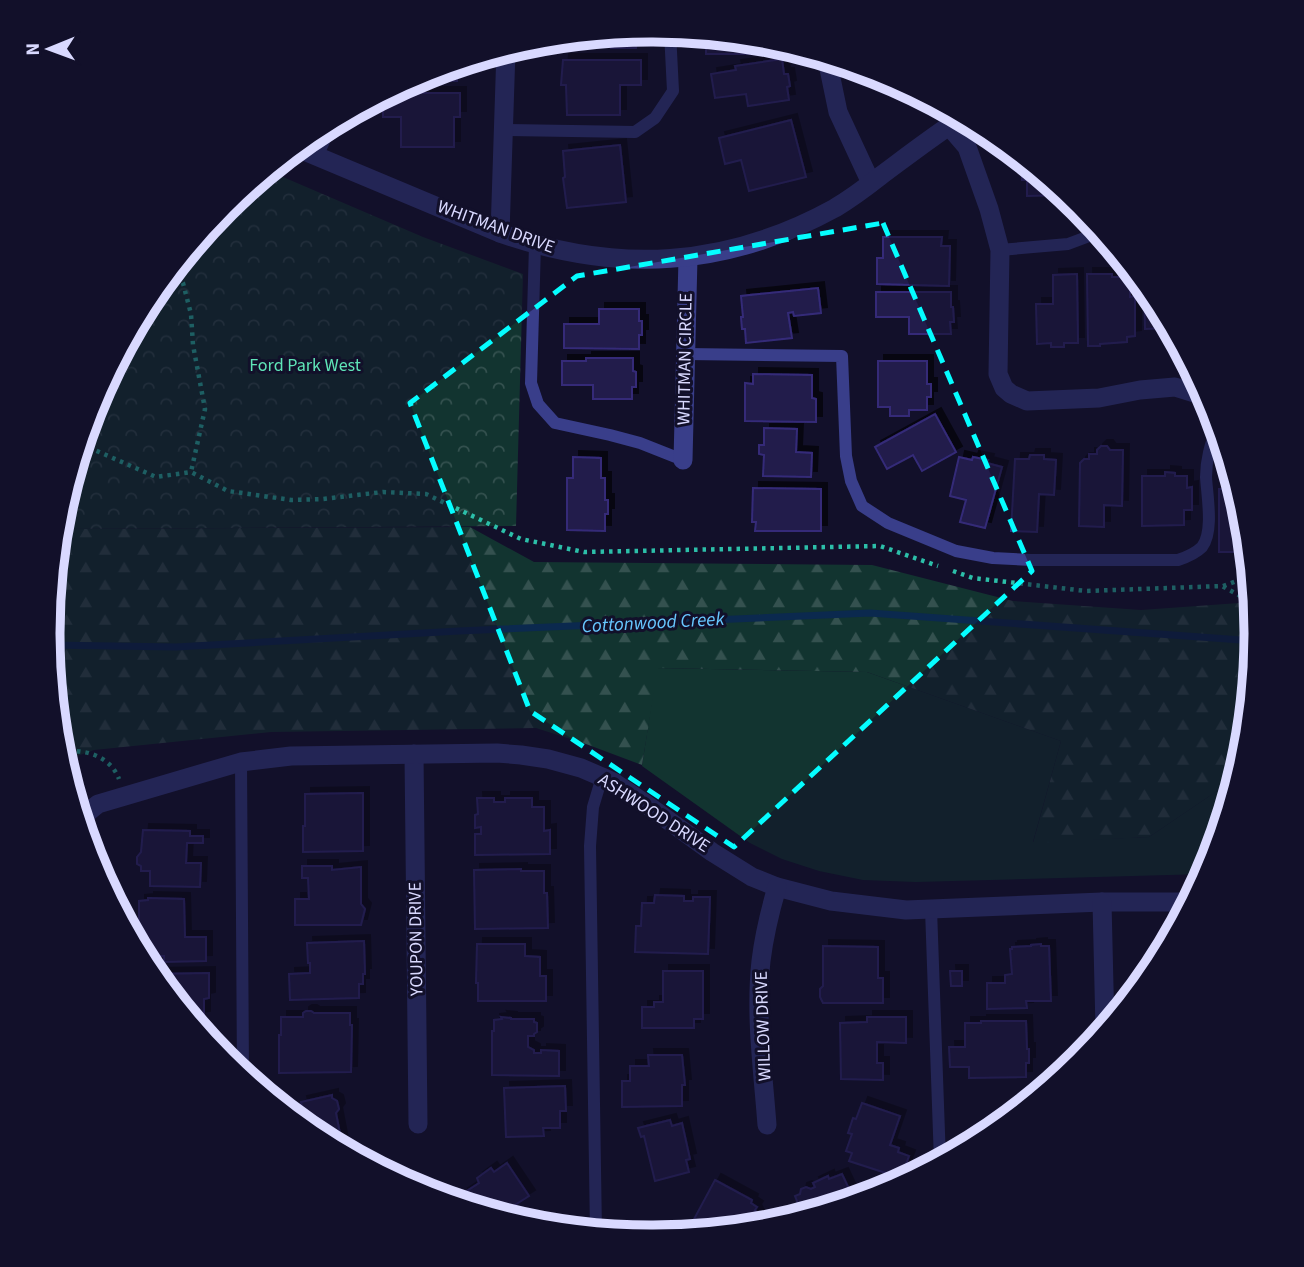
<svg xmlns="http://www.w3.org/2000/svg" width="1304" height="1267" font-family="'Source Sans 3',sans-serif">
	<defs>
		<pattern id="forest-firs" width="22" height="20" patternUnits="userSpaceOnUse" patternTransform="scale(1.75)"><rect width="22" height="20" fill="#123430"/><path d="M5 1l3.5 6h-7zM16 11l3.5 6h-7z" fill="#34514f"/></pattern>
		<pattern id="park-crowns" width="20" height="18" patternUnits="userSpaceOnUse" patternTransform="scale(1.75)"><rect width="20" height="18" fill="#123430"/><path d="M2 6a3 3 0 1 1 6 0M12 15a3 3 0 1 1 6 0" fill="none" stroke="#34514f"/></pattern>
		<filter id="shadow"><feDropShadow dx="6" dy="-6" stdDeviation="0" flood-color="#0009"/></filter>
	</defs>
	<rect width="100%" height="100%" fill="#12102a"/>
	<polygon fill="#123430" points="657,668 867,672 1061,741 1033,842 1149,837 1236,778 1210,865 1205,874 916,882 863,880 819,871 782,859 750,843 642,766"/>
	<polygon fill="url(#forest-firs)" points="470,527 534,562 872,565 1013,601 1141,610 1253,602 1256,634 1244,752 1236,778 1149,837 1033,843 1061,741 867,672 658,668 642,765 586,744 536,728 271,732 94,750 63,761 60,751 48,633 59,529"/>
	<polygon fill="url(#park-crowns)" points="269,171 423,237 523,274 516,526 59,529 60,515 94,402 150,298 225,206"/>
	<g fill="none" stroke-linecap="round" stroke-linejoin="round">
		<polyline stroke="#0b294e" stroke-width="7" points="49,645 176,647 459,631 870,613 1255,641"/>
	</g>
	<g fill="#201b4c" stroke="#342c78" stroke-width="2" filter="url(#shadow)">
		<polygon points="637,31 636,48 611,48 611,34 608,34"/>
		<polygon points="706,35 770,41 783,45 783,54 706,54"/>
		<polygon points="587,36 588,48 561,47 562,39"/>
		<polygon points="782,59 784,74 788,74 790,86 787,87 789,100 748,106 746,94 715,98 711,74 736,70 735,66"/>
		<polygon points="563,60 641,60 641,85 620,85 620,115 567,115 566,85 561,85"/>
		<polygon points="458,65 457,81 413,80 421,76"/>
		<polygon points="389,93 460,93 460,117 454,117 454,147 401,147 401,117 383,117 383,96"/>
		<polygon points="791,120 806,177 749,191 741,160 725,164 719,138"/>
		<polygon points="620,145 626,202 567,208 563,178 565,177 563,151"/>
		<polygon points="1021,159 1065,195 1027,196 1027,180 1022,180"/>
		<polygon points="883,237 942,237 941,246 950,246 949,286 877,284 877,258 883,258"/>
		<polygon points="1077,274 1078,343 1064,343 1064,347 1051,347 1051,343 1037,344 1036,304 1053,304 1053,275"/>
		<polygon points="1087,274 1112,274 1112,277 1130,277 1130,297 1135,296 1135,336 1127,337 1127,342 1100,344 1100,346 1088,346"/>
		<polygon points="1144,286 1154,298 1170,328 1145,329"/>
		<polygon points="818,288 821,313 794,316 793,312 788,313 792,338 746,343 745,329 742,329 741,317 743,317 741,296"/>
		<polygon points="876,292 951,292 951,307 953,307 954,322 950,322 951,334 909,334 909,317 876,317"/>
		<polygon points="599,309 639,309 639,321 642,321 642,335 639,335 639,349 564,348 564,324 599,324"/>
		<polygon points="586,358 633,358 633,371 636,372 636,387 632,387 632,399 593,399 593,385 562,385 562,361 586,361"/>
		<polygon points="878,361 927,361 927,384 931,384 931,397 927,397 927,410 909,410 909,416 890,416 890,407 878,407"/>
		<polygon points="753,374 812,375 812,398 816,399 816,422 745,421 745,383 753,384"/>
		<polygon points="935,414 956,452 922,471 913,455 887,469 875,447"/>
		<polygon points="764,428 797,429 796,452 812,453 811,477 763,476 764,455 759,454 759,445 764,445"/>
		<polygon points="1101,446 1107,446 1110,450 1123,450 1122,506 1104,505 1104,527 1079,526 1080,463 1084,459 1089,459 1089,454 1097,454 1097,450"/>
		<polygon points="1030,455 1044,455 1044,459 1056,460 1054,495 1039,494 1037,532 1011,531 1015,459 1029,459"/>
		<polygon points="573,457 601,458 601,478 605,478 605,500 608,500 608,514 605,514 605,531 567,530 567,478 573,478"/>
		<polygon points="959,457 972,460 973,457 988,460 987,463 1002,467 985,528 960,522 966,500 950,496"/>
		<polygon points="1165,472 1175,473 1175,476 1187,476 1187,488 1192,487 1192,510 1184,510 1184,525 1142,526 1142,476 1165,476"/>
		<polygon points="753,488 821,489 821,531 755,531 756,522 752,522"/>
		<polygon points="1219,489 1236,489 1244,516 1248,552 1219,552"/>
		<polygon points="363,793 363,851 303,852 303,826 305,826 305,794"/>
		<polygon points="477,798 494,798 494,802 505,802 505,798 532,798 532,807 544,807 544,831 550,830 550,854 475,855 475,834 481,834 481,827 475,828 475,815 478,814"/>
		<polygon points="143,830 190,831 190,836 203,836 203,843 187,843 186,863 201,863 200,887 150,886 150,871 141,871 141,866 137,864 137,857 141,852"/>
		<polygon points="302,866 332,866 332,870 361,867 361,904 365,909 361,925 295,925 295,899 309,899 308,878 302,878"/>
		<polygon points="521,869 521,871 544,871 544,893 547,893 548,928 475,929 474,870"/>
		<polygon points="655,895 684,896 684,901 693,901 693,897 710,897 708,954 635,952 636,926 641,926 642,903 654,903"/>
		<polygon points="148,898 184,899 185,937 206,937 206,961 164,962 164,956 143,956 139,948 139,901 148,900"/>
		<polygon points="364,941 365,974 363,974 363,984 359,984 359,998 290,1000 289,974 310,973 310,963 308,963 307,943"/>
		<polygon points="477,944 525,944 525,956 540,957 540,976 546,976 546,1001 478,1001 478,983 476,983"/>
		<polygon points="1041,944 1041,946 1049,946 1051,1001 1026,1001 1027,1008 987,1009 987,983 1005,983 1005,975 1012,974 1010,949 1012,949 1012,947 1031,946 1031,945"/>
		<polygon points="823,946 878,947 878,978 883,978 883,1003 823,1003 820,997 820,989 823,986"/>
		<polygon points="663,971 703,971 703,1019 694,1019 694,1028 642,1028 642,1007 654,1007 654,1002 663,1002"/>
		<polygon points="950,971 962,971 962,986 951,986"/>
		<polygon points="209,973 209,998 204,999 204,1017 191,1019 154,974"/>
		<polygon points="306,1011 311,1011 314,1013 350,1013 350,1025 352,1025 351,1072 279,1073 279,1035 281,1035 281,1017 303,1017 303,1013"/>
		<polygon points="501,1017 511,1018 511,1019 534,1019 534,1022 537,1023 537,1032 534,1034 534,1036 528,1036 528,1047 534,1050 534,1053 541,1053 541,1050 559,1051 559,1076 492,1075 492,1031 494,1031 494,1020 502,1019"/>
		<polygon points="867,1017 906,1017 906,1043 877,1042 877,1063 883,1063 883,1080 841,1079 840,1023 867,1022"/>
		<polygon points="981,1021 1026,1021 1027,1049 1029,1049 1029,1063 1026,1063 1026,1077 969,1078 969,1067 950,1067 949,1047 965,1047 965,1023 981,1023"/>
		<polygon points="648,1055 682,1055 685,1085 682,1085 682,1106 622,1107 622,1081 630,1081 630,1066 649,1066"/>
		<polygon points="565,1086 566,1111 560,1111 560,1128 543,1128 544,1136 506,1137 504,1088"/>
		<polygon points="332,1095 332,1098 337,1101 339,1109 336,1113 342,1144 335,1145 316,1135 306,1127 301,1102"/>
		<polygon points="862,1103 900,1116 890,1145 899,1148 898,1152 909,1156 901,1178 849,1161 852,1153 846,1151 852,1134 848,1133 853,1118 856,1119"/>
		<polygon points="670,1120 672,1126 682,1123 690,1159 686,1160 689,1172 655,1181 644,1136 641,1137 638,1128"/>
		<polygon points="507,1163 529,1196 504,1212 507,1217 469,1206 462,1194 479,1183 477,1178 491,1168 494,1172"/>
		<polygon points="842,1174 850,1191 848,1192 851,1201 803,1216 795,1196 800,1194 801,1189 806,1187 811,1189 815,1187 813,1183 828,1176 829,1179"/>
		<polygon points="715,1180 752,1200 751,1203 757,1207 755,1210 758,1216 761,1218 756,1227 729,1230 720,1225 717,1231 686,1234"/>
	</g>
	<g fill="none" stroke-linecap="round" stroke-linejoin="round">
		<g stroke="#2cbfa9" stroke-width="4.5" stroke-dasharray="3.5 5" stroke-linecap="butt">
			<polyline points="174,268 183,283 191,314 193,345 205,409 191,472"/>
			<polyline points="81,444 156,477 191,472 228,491 291,500 323,499 383,492 426,494 521,539 584,552 880,546 938,566"/>
			<polyline points="953,571 973,578 1086,591 1222,586 1253,603"/>
			<polyline points="1223,586 1250,576"/>
			<path d="M60,752C82,748 110,755 119,779"/>
		</g>
		<g stroke="#393e8a" stroke-width="12">
			<polyline points="503,130 635,132 655,118 673,91 670,32"/>
			<polyline points="317,157 332,123"/>
			<polyline points="535,245 531,383 538,404 555,423 610,435 640,443 683,460"/>
			<polyline points="1000,250 1068,244 1100,232"/>
			<path d="M686,354L842,356L846,456L851,481L862,506L888,523L956,551L993,558L1031,560H1178C1187,557 1195,554 1202,547C1214,532 1207,495 1206,477C1206,462 1210,442 1218,429"/>
			<polyline points="241,762 243,1075"/>
			<polyline points="931,909 940,1161"/>
			<polyline points="596,1232 590,846 593,807 602,777"/>
		</g>
		<g stroke="#393e8a" stroke-width="19">
			<polyline points="827,59 838,112 871,183"/>
			<polyline points="949,126 967,147 989,209 1000,250 998,374 1004,388 1011,394 1027,401 1099,398 1140,390 1175,387 1207,397"/>
			<polyline points="500,233 506,50"/>
			<polyline points="683,460 688,258"/>
			<polyline points="414,754 418,1124"/>
			<polyline points="81,822 87,813 98,804 241,762 291,756 497,753 521,755 548,759 581,768 602,777 615,783 643,802 712,852 752,877 777,887 831,901 906,910 1102,902 1190,902"/>
			<polyline points="1102,902 1105,1029"/>
			<path d="M767,1125C763,1071 755,1015 761,961C764,936 770,911 777,887"/>
		</g>
		<path stroke="#393e8a" stroke-width="19" d="M297,148L500,233C617,274 726,268 835,208C850,199 865,188 879,177C906,157 933,136 961,118"/>
	</g>
	<path d="M0 0H1304V1267H0ZM883,223L1032,571L734,847L530,711L410,403L577,276Z" fill="#12102a" fill-opacity=".55" fill-rule="evenodd"/>
	<path fill="none" stroke="#05fdff" stroke-width="5" stroke-dasharray="14 9" stroke-linejoin="round" d="M883,223L1032,571L734,847L530,711L410,403L577,276Z"/>
	<g text-anchor="middle" dominant-baseline="central" stroke-width="6" stroke-linejoin="round" paint-order="stroke">
		<g font-size="18" fill="#d9d9ff" stroke="#12102a">
			<text transform="translate(496 227) rotate(20)">WHITMAN DRIVE</text>
			<text transform="translate(685 359) rotate(-89)">WHITMAN CIRCLE</text>
			<text transform="translate(654 813) rotate(33)">ASHWOOD DRIVE</text>
			<text transform="translate(416 939) rotate(-91)">YOUPON DRIVE</text>
			<text transform="translate(763 1026) rotate(-92)">WILLOW DRIVE</text>
		</g>
		<g font-size="18" fill="#5fe4b7" stroke="#12102a">
			<text x="305" y="365">Ford Park West</text>
		</g>
		<g font-size="19" font-style="italic" fill="#67c7ff" stroke="#12102a">
			<text transform="translate(653 623) rotate(-3)">Cottonwood Creek</text>
		</g>
	</g>
	<path d="M0 0H1304V1267H0ZM651 42H653A591 591 0 0 1 1244 633V634A591 591 0 0 1 653 1225H651A591 591 0 0 1 60 634V633A591 591 0 0 1 651 42Z" fill="#12102a" fill-rule="evenodd"/>
	<path fill="none" stroke="#d9d9ff" stroke-width="9" d="M651 42H653A591 591 0 0 1 1244 633V634A591 591 0 0 1 653 1225H651A591 591 0 0 1 60 634V633A591 591 0 0 1 651 42Z"/>
	<g transform="translate(49 49) rotate(269)" stroke="#12102a" stroke-width="5" paint-order="stroke">
	<path d="M0-5L12 26L0 18L-12 26Z" fill="#d9d9ff"/>
	<text y="-10" font-size="19" font-weight="bold" text-anchor="middle" fill="#d9d9ff">N</text>
	</g>
</svg>
